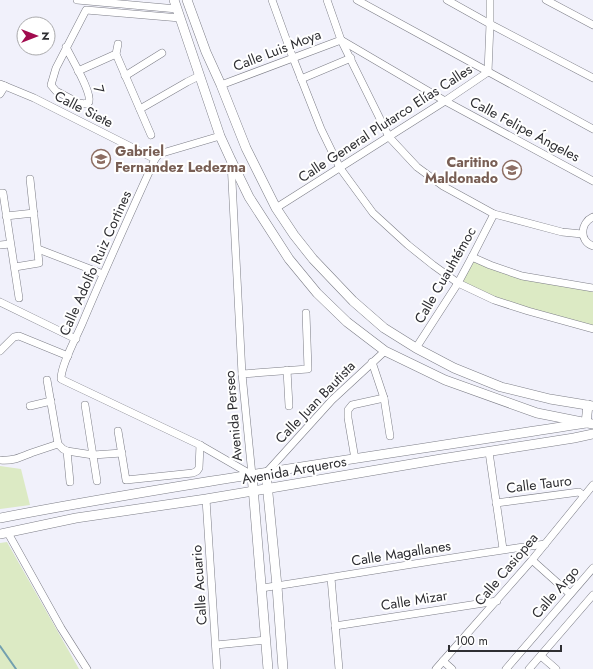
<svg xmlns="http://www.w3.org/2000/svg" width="593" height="669" font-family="Jost,sans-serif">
	<rect width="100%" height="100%" fill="#f1f1fb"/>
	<g fill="#dceac4">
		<polygon points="472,257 522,276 593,288 593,329 528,311 458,283"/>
		<polygon points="0,466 21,469 30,505 0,509"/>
		<polygon points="7,542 79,669 0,669 0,543"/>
	</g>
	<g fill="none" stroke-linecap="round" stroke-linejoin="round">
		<polyline stroke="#73a0af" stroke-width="2" points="0,646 16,669"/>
		<defs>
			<g id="minor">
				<polyline points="77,0 177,9"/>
				<polyline points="272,0 293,58 321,129 340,168 373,213 408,245 433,265 458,283 494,300 528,311 593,329"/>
				<polyline points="327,0 341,40 389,137 417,167 443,186 494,214 562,232 582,234"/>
				<polyline points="357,0 593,129"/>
				<polyline points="447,0 490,24 593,78"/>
				<polyline points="546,0 593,25"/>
				<polyline points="118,44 116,54 151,135"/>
				<path d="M66,47C71,58 92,92 89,102L85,104L79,103L56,91L51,85L56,68L86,10L180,18"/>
				<polyline points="78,71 116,54"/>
				<polyline points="125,76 162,53"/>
				<polyline points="301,79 351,58"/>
				<polyline points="0,84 34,98 155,159"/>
				<polyline points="221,85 341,40 445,101 593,181"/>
				<polyline points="0,94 5,86"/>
				<polyline points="140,109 187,82 199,76"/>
				<path d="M220,136L159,154L155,159C130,214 105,269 82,324C76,338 61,365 61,379L65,381L200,445L252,475"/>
				<polyline points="231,162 242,374 252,475"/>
				<polyline points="0,193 3,193 19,298"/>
				<polyline points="276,208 445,101 488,72 490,24 490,0"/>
				<polyline points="6,216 34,213"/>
				<path d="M593,217C580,223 579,241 593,246"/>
				<polyline points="0,245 10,244"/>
				<polyline points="38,249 103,274"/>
				<polyline points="472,257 490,265 522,276 593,288"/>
				<polyline points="15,267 39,263 30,179"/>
				<polyline points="0,302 76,339"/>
				<polyline points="416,348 458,283 472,257 494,214"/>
				<polyline points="0,351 14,337 19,336 68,356"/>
				<polyline points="372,362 384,398 390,436"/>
				<polyline points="287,370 289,406"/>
				<polyline points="242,374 308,369 306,313"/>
				<polyline points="47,380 58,444 63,449 67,451 93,455 122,453"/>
				<polyline points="85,405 97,481"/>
				<polyline points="30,406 51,401"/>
				<polyline points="118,431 126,480 193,473 197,471 199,468 200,445"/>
				<polyline points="67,451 70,482"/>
				<polyline points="489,452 503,549"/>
				<polyline points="355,459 348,418 348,410 352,405 384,398"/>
				<path d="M0,460C13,461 19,458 31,453C40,450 49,447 58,444"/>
				<polyline points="266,473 332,400 385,351"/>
				<polyline points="206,499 217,669"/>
				<polyline points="496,503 579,492 584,496"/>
				<polyline points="8,533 61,628 87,669"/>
				<polyline points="532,560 570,594"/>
				<polyline points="331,578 339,669"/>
				<path d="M262,588C356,574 450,557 545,544"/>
				<polyline points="335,626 497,601"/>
				<polyline points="216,645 266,640"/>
				<polyline points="541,656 556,669"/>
				<polyline points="443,661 452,669"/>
				<polyline points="436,669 532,560 593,485"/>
				<polyline points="506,669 593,568"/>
				<polyline points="529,669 593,595"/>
			</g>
			<g id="major">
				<polyline points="174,0 220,136 231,160 249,197 289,259 317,293 347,322 385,351 445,380 537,413 593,424"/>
				<polyline points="187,0 206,52 221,85 246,148 276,208 294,235 313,259 353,301 384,328 416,348 454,368 501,387 550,399 593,406"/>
				<polyline points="266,473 277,586 283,669"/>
				<polyline points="252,475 268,669"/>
				<path d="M0,518C194,481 390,454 586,423L588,405"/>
				<polyline points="0,534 76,518 206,499 441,459 574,438 593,434"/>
			</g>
		</defs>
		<use href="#minor" stroke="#7d7e87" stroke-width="8"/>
		<use href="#major" stroke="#7d7e87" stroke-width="10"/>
		<use href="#minor" stroke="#fff" stroke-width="7"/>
		<use href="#major" stroke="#fff" stroke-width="9"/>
	</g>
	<defs>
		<symbol id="school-ring" viewBox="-11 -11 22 22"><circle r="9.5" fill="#fff" stroke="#8d6e63" stroke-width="1.5"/><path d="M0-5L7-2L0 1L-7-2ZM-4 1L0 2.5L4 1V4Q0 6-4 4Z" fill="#8d6e63"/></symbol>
	</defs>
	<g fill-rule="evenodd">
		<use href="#school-ring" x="90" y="148" width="22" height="22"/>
		<use href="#school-ring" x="501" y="159" width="22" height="22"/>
	</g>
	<g text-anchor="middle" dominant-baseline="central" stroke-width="4" stroke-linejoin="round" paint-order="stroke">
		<g font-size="14" fill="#2e2e32" stroke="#fff">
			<text transform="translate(277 50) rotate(-21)">Calle Luis Moya</text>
			<text transform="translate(99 89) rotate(76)">7</text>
			<text transform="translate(84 109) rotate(27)">Calle Siete</text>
			<text transform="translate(385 123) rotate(-33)">Calle General Plutarco Elías Calles</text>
			<text transform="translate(525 129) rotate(28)">Calle Felipe Ángeles</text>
			<text transform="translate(95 263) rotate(-66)">Calle Adolfo Ruiz Cortines</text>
			<text transform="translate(445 275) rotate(-60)">Calle Cuauhtémoc</text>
			<text transform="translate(315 402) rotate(-46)">Calle Juan Bautista</text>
			<text transform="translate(233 416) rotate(-95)">Avenida Perseo</text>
			<text transform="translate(294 470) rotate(-10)">Avenida Arqueros</text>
			<text transform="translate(539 484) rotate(-7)">Calle Tauro</text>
			<text transform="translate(401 553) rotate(-9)">Calle Magallanes</text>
			<text transform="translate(506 569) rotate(-50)">Calle Casiopea</text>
			<text transform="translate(199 585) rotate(-94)">Calle Acuario</text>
			<text transform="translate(555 592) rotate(-49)">Calle Argo</text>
			<text transform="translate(414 600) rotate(-9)">Calle Mizar</text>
		</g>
		<g font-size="14" font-weight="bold" fill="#785e54" stroke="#fff" text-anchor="start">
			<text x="115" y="151">Gabriel<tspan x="115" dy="16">Fernandez Ledezma</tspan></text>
			<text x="498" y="162" text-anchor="end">Caritino<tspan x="498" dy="16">Maldonado</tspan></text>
		</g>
	</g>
	<g transform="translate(36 36) rotate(90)"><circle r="19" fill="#ffffff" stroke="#ababad"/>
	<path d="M0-3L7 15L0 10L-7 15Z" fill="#a10b4e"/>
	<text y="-6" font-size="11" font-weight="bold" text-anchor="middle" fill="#2e2e32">N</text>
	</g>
	<path d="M449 645v6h112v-6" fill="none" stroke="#2e2e32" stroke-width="2"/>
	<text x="455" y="645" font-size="12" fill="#2e2e32" stroke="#ffffff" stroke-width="3" paint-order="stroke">100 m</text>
</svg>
